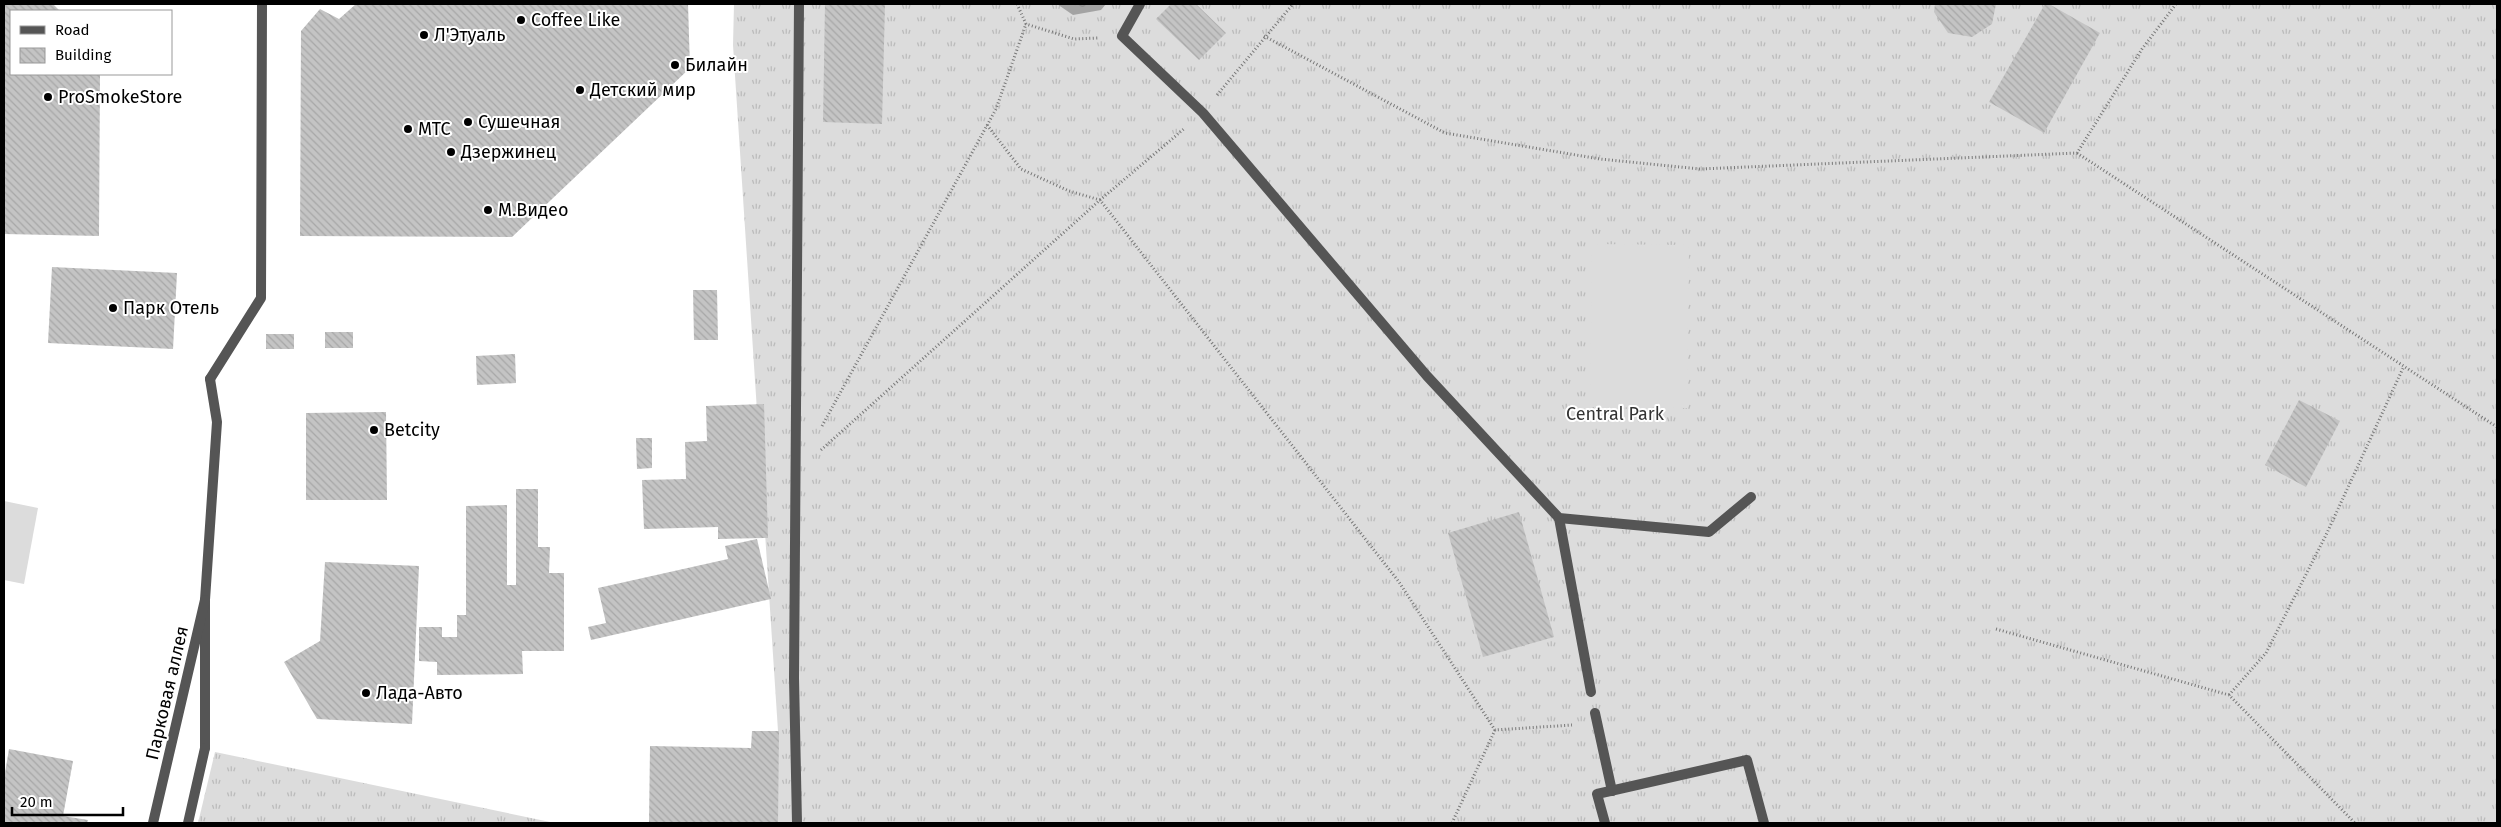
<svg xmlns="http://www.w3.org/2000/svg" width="2501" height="827" font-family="'Fira Sans',sans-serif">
	<defs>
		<pattern id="grass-tufts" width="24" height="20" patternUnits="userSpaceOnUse" patternTransform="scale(1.25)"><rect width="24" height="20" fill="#dcdcdc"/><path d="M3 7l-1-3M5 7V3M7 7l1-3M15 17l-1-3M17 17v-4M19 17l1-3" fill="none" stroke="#bbb"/></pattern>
		<pattern id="water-ripples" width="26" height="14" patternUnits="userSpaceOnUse" patternTransform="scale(1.25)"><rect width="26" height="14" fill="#a3a3a3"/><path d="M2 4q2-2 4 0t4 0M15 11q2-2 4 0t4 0" fill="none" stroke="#8b8b8b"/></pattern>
		<pattern id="building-back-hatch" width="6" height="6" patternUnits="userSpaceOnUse" patternTransform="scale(1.25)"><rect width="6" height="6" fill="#c4c4c4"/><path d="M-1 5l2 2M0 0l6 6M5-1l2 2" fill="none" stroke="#a7a7a7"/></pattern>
	</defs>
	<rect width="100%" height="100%" fill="#fff"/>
	<g fill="url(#grass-tufts)">
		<polygon points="734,4 2497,4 2497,823 764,823 778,731 733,45"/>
		<polygon points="215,752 555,823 198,823"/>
	</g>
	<g fill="#dcdcdc">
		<polygon points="1592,244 1689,245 1687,408 1590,407"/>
		<polygon points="4,501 38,508 24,584 4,580"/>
	</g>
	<polygon fill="url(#water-ripples)" points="1057,4 1106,4 1101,10 1073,15"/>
	<g fill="url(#building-back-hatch)">
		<polygon points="4,4 53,4 60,11 11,11 11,74 100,74 99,236 4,234"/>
		<polygon points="356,4 688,4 690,68 512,237 300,236 301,31 320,9 339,19"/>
		<polygon points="825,4 885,4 882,124 823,122"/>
		<polygon points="1171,4 1196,4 1226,33 1199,60 1156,19"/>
		<polygon points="1935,4 1996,4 1992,24 1972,37 1948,33 1934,12"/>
		<polygon points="2045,4 2049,4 2100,33 2044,133 1989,102"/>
		<polygon points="52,267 177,273 173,349 48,343"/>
		<polygon points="693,290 717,290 718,340 694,340"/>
		<rect x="325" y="332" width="28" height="16"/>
		<rect x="266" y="334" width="28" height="15"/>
		<polygon points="515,354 516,383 477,385 476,356"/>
		<polygon points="2299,400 2340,421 2306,487 2265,465"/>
		<polygon points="764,404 768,538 718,539 718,527 644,529 642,480 686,479 685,442 707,441 706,406"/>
		<polygon points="386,412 387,500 306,500 306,413"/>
		<polygon points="636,438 652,438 652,468 637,469"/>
		<polygon points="516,489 538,489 538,547 550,547 549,573 564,573 564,651 522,651 523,674 437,675 437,662 419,661 419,627 442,627 442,637 457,637 457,615 466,615 466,506 507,505 507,585 516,585"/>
		<polygon points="1519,512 1554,637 1483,657 1448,533"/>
		<polygon points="757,539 771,599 591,640 588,627 606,623 598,588 728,559 725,546"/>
		<polygon points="325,562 419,566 412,724 317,719 284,662 320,641"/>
		<polygon points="752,731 779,731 778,823 649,823 650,746 751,748"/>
		<polygon points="9,749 73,761 63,816 88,820 87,823 4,823 4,779"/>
	</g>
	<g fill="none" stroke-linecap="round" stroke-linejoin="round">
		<g stroke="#777" stroke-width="3" stroke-dasharray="1 2.5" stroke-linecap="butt">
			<polyline points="1017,4 1026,24 1074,39 1098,38"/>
			<polyline points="1264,36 1445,133 1600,159 1700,169 2077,153 2142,49 2176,4"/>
			<polyline points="1217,95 1293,4"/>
			<polyline points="987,125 1021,169 1069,191 1100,200 1399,582 1495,730 1572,725"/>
			<polyline points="2077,153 2497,427"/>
			<polyline points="822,426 996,109 1026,24"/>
			<polyline points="821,450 1100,200 1185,128"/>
			<polyline points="1996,629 2229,695 2355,823"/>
			<polyline points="2229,695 2266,653 2326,535 2404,366"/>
			<polyline points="1452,823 1495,730"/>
		</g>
		<g stroke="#555" stroke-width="10">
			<polyline points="1595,713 1612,791"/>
			<polyline points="205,748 205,600 217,422 210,379"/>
			<polyline points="797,823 794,678 799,4"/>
			<polyline points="1605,823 1597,794 1747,760 1764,823"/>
		</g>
		<g stroke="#555" stroke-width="10">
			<polyline points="1140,4 1122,36 1203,113 1427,376 1559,518 1709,532 1751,497"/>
			<polyline points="1559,518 1591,692"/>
			<polyline points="153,823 205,600"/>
			<polyline points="188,823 205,748"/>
		</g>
		<polyline stroke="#555" stroke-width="10" points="210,379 261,298 262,4"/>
	</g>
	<g fill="#000" stroke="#fff" stroke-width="2">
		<circle cx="521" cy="20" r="5"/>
		<circle cx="424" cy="35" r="5"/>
		<circle cx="675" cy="65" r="5"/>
		<circle cx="580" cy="90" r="5"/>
		<circle cx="48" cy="97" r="5"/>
		<circle cx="468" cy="122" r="5"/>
		<circle cx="408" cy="129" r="5"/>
		<circle cx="451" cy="152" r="5"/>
		<circle cx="488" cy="210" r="5"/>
		<circle cx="113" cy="308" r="5"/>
		<circle cx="374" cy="430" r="5"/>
		<circle cx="366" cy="693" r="5"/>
	</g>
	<g text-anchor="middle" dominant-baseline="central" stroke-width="4" stroke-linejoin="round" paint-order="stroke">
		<g font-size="18" fill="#000" stroke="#fff" text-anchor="start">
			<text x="531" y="20">Coffee Like</text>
			<text x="434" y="35">Л'Этуаль</text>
			<text x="685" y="65">Билайн</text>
			<text x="590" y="90">Детский мир</text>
			<text x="58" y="97">ProSmokeStore</text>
			<text x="478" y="122">Сушечная</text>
			<text x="418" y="129">МТС</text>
			<text x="461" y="152">Дзержинец</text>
			<text x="498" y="210">М.Видео</text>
			<text x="123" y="308">Парк Отель</text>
			<text x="384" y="430">Betcity</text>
			<text x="376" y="693">Лада-Авто</text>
		</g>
		<g font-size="18" fill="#333" stroke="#fff">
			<text x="1615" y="414">Central Park</text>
		</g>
		<g font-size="18" fill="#000" stroke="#fff">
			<text transform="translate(167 693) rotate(-77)">Парковая аллея</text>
		</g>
	</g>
	<rect width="2501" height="827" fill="none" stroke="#000000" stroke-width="10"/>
	<rect x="10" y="10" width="162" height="65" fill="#ffffff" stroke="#999999"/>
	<rect x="20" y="26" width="25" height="8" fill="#555555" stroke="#999999"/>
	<text x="55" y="35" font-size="15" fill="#000000">Road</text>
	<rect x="20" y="48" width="25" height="15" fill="url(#building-back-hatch)" stroke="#999999"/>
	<text x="55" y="60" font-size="15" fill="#000000">Building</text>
	<path d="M12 807v8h111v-8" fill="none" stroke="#000000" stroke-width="2.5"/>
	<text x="20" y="807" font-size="15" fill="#000000" stroke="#ffffff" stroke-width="4" paint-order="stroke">20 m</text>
</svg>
